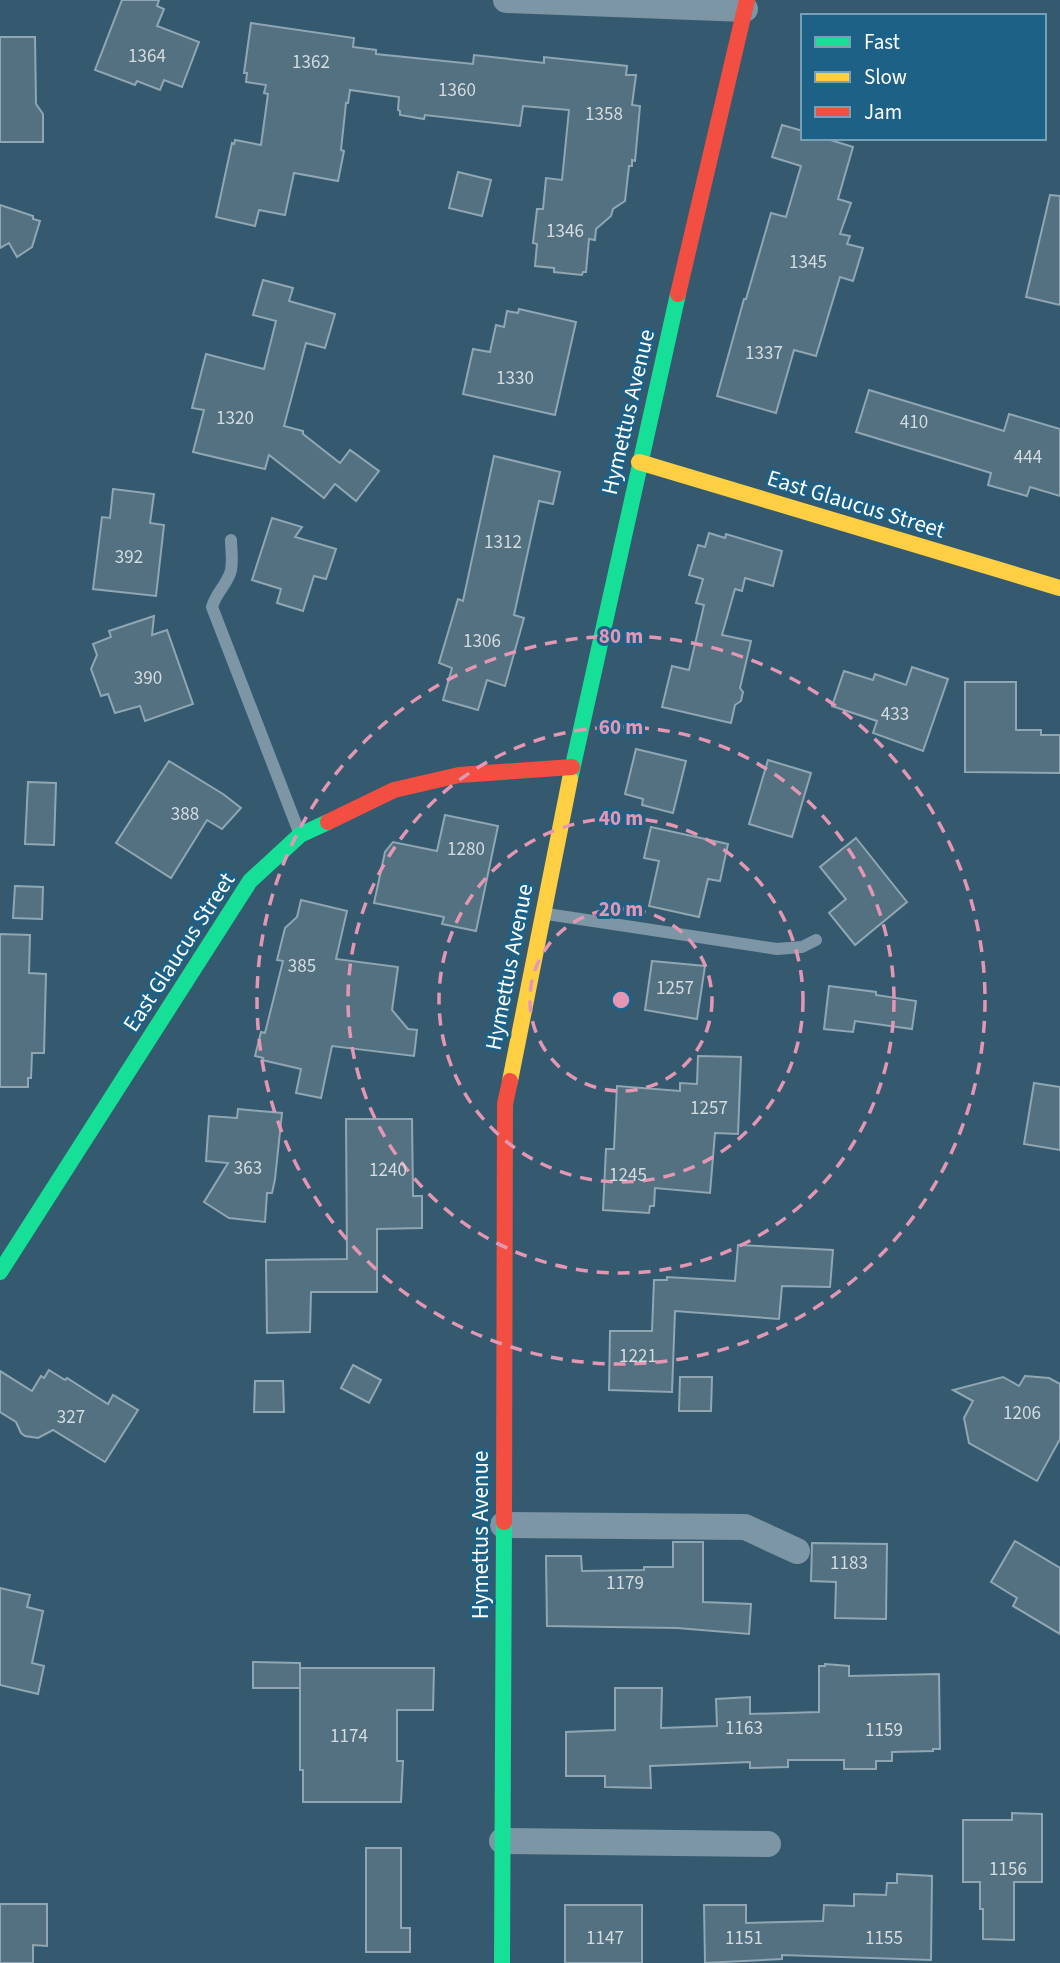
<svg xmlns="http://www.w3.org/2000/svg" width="1060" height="1963" font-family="'Source Sans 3',sans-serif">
	<rect width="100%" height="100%" fill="#355a6f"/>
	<g fill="#537181" stroke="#90a6b3" stroke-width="2">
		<polygon points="122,0 159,0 157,6 164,9 157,26 199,42 182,87 164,80 160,90 137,81 135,85 95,70"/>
		<polygon points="251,23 354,38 353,47 376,50 376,54 473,64 474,55 544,63 544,57 627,66 626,75 636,75 632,105 640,106 635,161 632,160 632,166 629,166 625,201 613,209 611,216 596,229 595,240 589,239 586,272 583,272 582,275 554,272 554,268 535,266 537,244 533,243 537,209 543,209 546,178 562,180 569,110 523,106 520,126 425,115 424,119 400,115 400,111 398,110 399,97 350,90 348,103 346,103 341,150 344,151 338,181 294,173 285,215 259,210 255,226 216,217 232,143 234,144 235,140 261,145 268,94 264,93 266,85 246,82 247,73 244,73"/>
		<polygon points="0,37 35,37 36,104 43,114 43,142 0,142"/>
		<polygon points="782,125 803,131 803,138 824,138 853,147 838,199 851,203 840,234 850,236 847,244 863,248 853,281 840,277 816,356 794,350 776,413 717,396 744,299 746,299 771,213 786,217 801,166 772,157"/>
		<polygon points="458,172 491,180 482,216 449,208"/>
		<polygon points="1050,195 1060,196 1060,305 1026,297"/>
		<polygon points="0,205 33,216 33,219 40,221 32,247 17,257 9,243 0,248"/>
		<polygon points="263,280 293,288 289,301 335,314 325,348 306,343 284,426 303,431 303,434 340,463 350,450 379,471 356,501 335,484 324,498 269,455 265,469 193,452 204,410 192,408 206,354 264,369 276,321 253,315"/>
		<polygon points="519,309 576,322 555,415 463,394 473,349 490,352 496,325 504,327 507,311 518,313"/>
		<polygon points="869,390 1004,431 1009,414 1060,429 1060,496 1030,487 1027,496 988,485 991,473 856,432"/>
		<polygon points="494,456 560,472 553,504 539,501 514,615 524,618 505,686 487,680 478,710 443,700 452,668 439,663 458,599 463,601"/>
		<polygon points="113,489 154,494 150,523 164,525 156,596 93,589 102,517 110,518"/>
		<polygon points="272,518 302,527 295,537 336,549 326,579 314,576 303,611 277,603 281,589 252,580"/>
		<polygon points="709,533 725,538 726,534 782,551 773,586 745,578 742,591 735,589 722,635 751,641 740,688 743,692 741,701 735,705 731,723 662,707 672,666 689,670 704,605 696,603 703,579 689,575 698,545 705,547"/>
		<polygon points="154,616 152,635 167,630 193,704 145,721 140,706 115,713 108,694 101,696 91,669 97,655 93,644 111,637 109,631"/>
		<polygon points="912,667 948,679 923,751 873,733 877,721 832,706 844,671 873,680 875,674 906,685"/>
		<polygon points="965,682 1016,682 1016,730 1041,730 1041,735 1060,735 1060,773 965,772"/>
		<polygon points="636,749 686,761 673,813 642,805 643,799 625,794"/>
		<polygon points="768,760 811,773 792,837 749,824"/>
		<polygon points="169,761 223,794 241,808 222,829 207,820 171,878 116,843"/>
		<polygon points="28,782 56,783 54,845 25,844"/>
		<polygon points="445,815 498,826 476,931 442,924 444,917 374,903 385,852 393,842 437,851"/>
		<polygon points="651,827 728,844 720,881 708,879 699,917 649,906 659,861 644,858"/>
		<polygon points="856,838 907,902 855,945 829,913 846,899 820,867"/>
		<polygon points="15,886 43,887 42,919 13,918"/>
		<polygon points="301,900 347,911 336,959 398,967 392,1010 408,1029 417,1030 414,1056 332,1046 321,1098 296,1093 301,1069 262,1060 263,1058 255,1056 261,1032 265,1033 283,961 277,960 285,928 297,917"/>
		<polygon points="0,934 30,935 29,973 46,974 44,1053 32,1053 31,1078 28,1078 28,1087 0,1087"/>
		<polygon points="652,961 705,966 697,1019 645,1010"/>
		<polygon points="829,986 876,992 876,995 916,1001 912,1029 855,1021 853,1032 824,1029"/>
		<polygon points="698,1056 741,1057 738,1134 715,1133 710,1193 655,1188 654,1206 650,1206 649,1213 603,1210 606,1149 614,1149 617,1086 680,1091 680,1083 697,1084"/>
		<polygon points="1034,1083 1060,1087 1060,1150 1024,1144"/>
		<polygon points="238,1109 282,1113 275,1179 272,1193 267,1193 265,1222 229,1218 204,1202 228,1163 206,1161 209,1116 237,1118"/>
		<polygon points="346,1119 412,1119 413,1196 422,1196 422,1228 377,1229 377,1292 311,1292 310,1332 267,1333 266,1260 347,1259"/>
		<polygon points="738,1245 833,1250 830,1287 782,1286 779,1319 675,1311 672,1392 609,1390 610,1331 652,1331 654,1280 667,1280 667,1277 735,1281"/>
		<polygon points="353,1365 381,1380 369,1403 341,1388"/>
		<polygon points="49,1370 65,1380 67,1378 108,1404 113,1395 138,1410 105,1462 53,1430 38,1438 25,1436 21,1433 16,1422 0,1412 0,1371 32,1391 41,1376 44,1378"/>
		<polygon points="1025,1376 1049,1378 1060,1384 1060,1439 1037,1481 969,1443 964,1418 973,1401 953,1390 1003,1377 1019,1386"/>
		<polygon points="680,1377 712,1377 711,1411 679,1411"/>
		<polygon points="255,1381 283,1381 284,1412 254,1412"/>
		<polygon points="1015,1541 1060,1568 1060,1634 1013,1606 1017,1598 991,1582"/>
		<polygon points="673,1542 703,1542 703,1602 751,1604 749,1634 677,1628 547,1626 546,1556 581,1556 582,1571 644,1570 644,1567 673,1567"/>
		<polygon points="812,1543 887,1544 886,1619 835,1618 836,1582 811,1581"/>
		<polygon points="0,1588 30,1595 27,1607 43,1611 32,1663 44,1666 38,1694 0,1685"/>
		<polygon points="253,1662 300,1663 300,1688 253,1688"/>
		<polygon points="825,1664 849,1666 849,1676 939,1674 940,1749 933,1749 933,1751 892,1752 892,1761 876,1761 876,1769 844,1769 844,1760 788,1760 788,1767 750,1768 750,1762 650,1766 651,1788 605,1787 605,1776 566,1776 566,1732 615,1730 615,1688 662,1688 661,1728 717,1726 716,1699 750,1697 750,1714 819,1712 819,1666 825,1666"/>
		<polygon points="300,1668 434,1668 433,1710 397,1710 397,1761 403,1761 401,1802 303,1802 303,1770 300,1770"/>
		<polygon points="1012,1813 1042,1814 1042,1882 1014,1882 1014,1940 983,1939 983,1909 980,1909 980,1882 963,1882 963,1820 1012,1820"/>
		<polygon points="366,1848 401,1848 401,1928 410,1928 410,1952 366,1952"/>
		<polygon points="897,1874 932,1876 931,1960 782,1955 782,1959 705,1963 704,1905 746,1905 746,1923 823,1921 824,1905 854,1906 854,1894 886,1895 887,1883 897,1883"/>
		<polygon points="0,1904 47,1904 47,1946 33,1945 33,1963 0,1963"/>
		<rect x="565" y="1905" width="77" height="58"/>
	</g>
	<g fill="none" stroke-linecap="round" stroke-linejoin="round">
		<g stroke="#7c96a5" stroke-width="12">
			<path d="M231,540C231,549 233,561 231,570C228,584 216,592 212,607L299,832"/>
			<polyline points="547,914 777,949 802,947 816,940"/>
		</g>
		<g stroke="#7c96a5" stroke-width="26">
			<polyline points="506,0 745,9"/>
			<polyline points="503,1525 745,1527 797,1551"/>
			<polyline points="502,1841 768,1844"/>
		</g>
		<g stroke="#16e098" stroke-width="16">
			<polyline points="570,779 678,294"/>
			<polyline points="0,1272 250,881 300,835 328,822"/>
			<polyline points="502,1963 504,1522"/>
		</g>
		<g stroke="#ffcf43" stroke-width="16">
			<polyline points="639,462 1060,588"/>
			<polyline points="510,1081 570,779"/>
		</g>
		<g stroke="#f24e42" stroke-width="16">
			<polyline points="678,294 747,0"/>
			<polyline points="328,822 394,790 459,775 572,767"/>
			<polyline points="504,1522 505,1104 510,1081"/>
		</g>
	</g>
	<g fill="none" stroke="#e497b5" stroke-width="3.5" stroke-dasharray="12 9">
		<circle cx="621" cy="1000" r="91"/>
		<circle cx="621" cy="1000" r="182"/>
		<circle cx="621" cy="1000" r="273"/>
		<circle cx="621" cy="1000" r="364"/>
	</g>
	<g text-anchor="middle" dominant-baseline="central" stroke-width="6" stroke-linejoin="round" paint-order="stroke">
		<g font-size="19" fill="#d4dce0">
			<text x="147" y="56">1364</text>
			<text x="311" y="62">1362</text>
			<text x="457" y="90">1360</text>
			<text x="604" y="114">1358</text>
			<text x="565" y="231">1346</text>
			<text x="808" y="262">1345</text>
			<text x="764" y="353">1337</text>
			<text x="515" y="378">1330</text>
			<text x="235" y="418">1320</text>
			<text x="914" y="422">410</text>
			<text x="1028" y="457">444</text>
			<text x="503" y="542">1312</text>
			<text x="129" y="557">392</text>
			<text x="482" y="641">1306</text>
			<text x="148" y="678">390</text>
			<text x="895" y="714">433</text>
			<text x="185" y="814">388</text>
			<text x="466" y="849">1280</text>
			<text x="302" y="966">385</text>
			<text x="675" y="988">1257</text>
			<text x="709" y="1108">1257</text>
			<text x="248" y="1168">363</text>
			<text x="388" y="1170">1240</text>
			<text x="628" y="1175">1245</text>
			<text x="638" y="1356">1221</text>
			<text x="1022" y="1413">1206</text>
			<text x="71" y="1417">327</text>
			<text x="849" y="1563">1183</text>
			<text x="625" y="1583">1179</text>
			<text x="744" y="1728">1163</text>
			<text x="884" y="1730">1159</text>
			<text x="349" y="1736">1174</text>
			<text x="1008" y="1869">1156</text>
			<text x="605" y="1938">1147</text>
			<text x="744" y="1938">1151</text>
			<text x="884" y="1938">1155</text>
		</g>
		<g font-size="23" fill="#fff" stroke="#1d6187">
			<text transform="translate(628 412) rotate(-77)">Hymettus Avenue</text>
			<text transform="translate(856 504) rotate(17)">East Glaucus Street</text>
			<text transform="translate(179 952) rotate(-57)">East Glaucus Street</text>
			<text transform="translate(509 967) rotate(-79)">Hymettus Avenue</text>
			<text transform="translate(480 1535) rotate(-90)">Hymettus Avenue</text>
		</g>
	</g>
	<circle cx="621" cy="1000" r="10" fill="#e497b5" stroke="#1d6187" stroke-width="3.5"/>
	<g font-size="21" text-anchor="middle" font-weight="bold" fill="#e497b5" stroke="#1d6187" stroke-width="6" stroke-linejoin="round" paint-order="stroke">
		<text x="621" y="643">80 m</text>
		<text x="621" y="734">60 m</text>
		<text x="621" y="825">40 m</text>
		<text x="621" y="916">20 m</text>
	</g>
	<rect x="801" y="14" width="245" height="126" fill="#1d6187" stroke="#77a0b7" stroke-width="2"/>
	<rect x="815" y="37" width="35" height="10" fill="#16e098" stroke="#77a0b7" stroke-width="2"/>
	<text x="864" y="49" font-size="21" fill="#ffffff">Fast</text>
	<rect x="815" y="72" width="35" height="10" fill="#ffcf43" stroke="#77a0b7" stroke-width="2"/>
	<text x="864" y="84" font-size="21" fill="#ffffff">Slow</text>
	<rect x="815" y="107" width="35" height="10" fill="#f24e42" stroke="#77a0b7" stroke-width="2"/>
	<text x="864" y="119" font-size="21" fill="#ffffff">Jam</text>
</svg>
